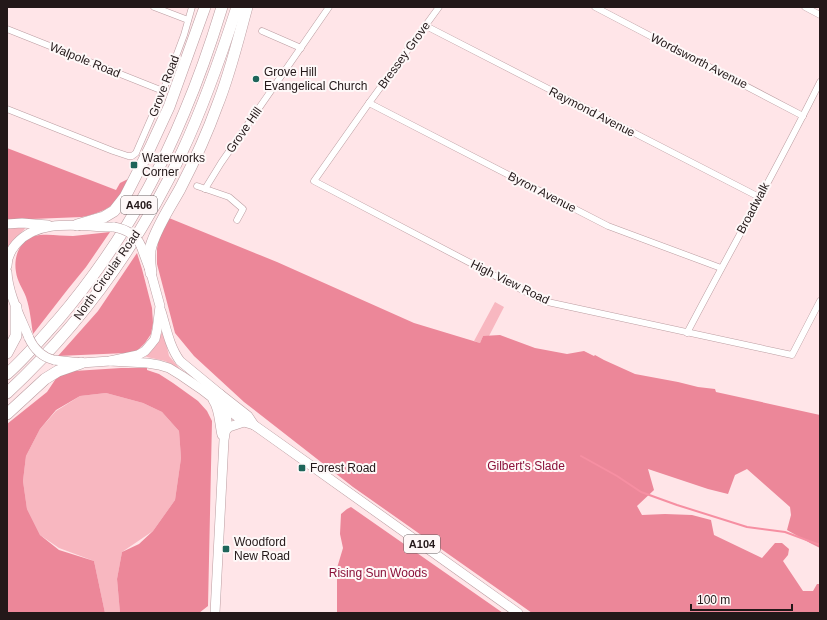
<svg xmlns="http://www.w3.org/2000/svg" width="827" height="620" font-family="Arial,sans-serif">
	<rect width="100%" height="100%" fill="#ffe5e8"/>
	<g fill="#f8b7c0">
		<polygon points="7,227 24,227 25,228 24,230 14,239 7,249"/>
		<polygon points="495,302 504,307 489,336 483,336 480,343 474,341"/>
		<polygon points="162,333 164,334 169,356 180,369 165,361 147,357 145,356 161,334"/>
		<polygon points="106,393 143,403 162,412 179,431 181,458 175,500 153,531 122,552 117,579 120,613 105,613 94,561 59,548 40,535 27,509 23,481 26,456 40,429 56,411 80,396"/>
	</g>
	<g fill="#ec8799">
		<path d="M7,148L116,190L120,183L128,179C126,183 125,189 122,194C113,208 98,214 82,217L7,220Z"/>
		<polygon points="169,218 277,262 414,323 480,343 483,336 500,335 535,348 567,354 584,351 594,356 595,355 604,360 635,374 678,382 698,387 715,389 716,392 820,415 820,548 810,543 787,530 791,515 790,507 747,469 735,475 728,494 708,489 648,469 654,490 637,506 642,515 665,514 692,515 711,520 714,535 762,558 775,543 782,543 789,549 788,555 783,561 803,591 813,591 817,584 820,584 820,613 532,613 353,487 244,402 194,356 175,333 157,264 157,249 158,242 160,235"/>
		<path d="M110,232L86,267L68,289L33,334C31,321 30,309 26,297C23,289 17,281 16,272C13,255 21,237 40,235C51,234 62,236 73,236C86,235 98,233 110,232Z"/>
		<polygon points="137,253 142,269 152,308 153,323 151,334 145,343 137,351 126,353 58,356 98,311"/>
		<polygon points="121,368 147,368 147,370 159,374 173,383 198,401 207,411 212,421 208,606 199,613 120,613 117,579 122,552 139,544 153,531 175,500 181,458 179,431 162,412 143,403 106,393 80,396 56,410 40,429 26,456 23,481 27,509 40,535 59,550 94,561 105,613 7,613 7,424 47,392 59,374 74,371"/>
		<polygon points="351,507 503,613 337,613 337,568 343,548 340,534 341,514 347,509"/>
	</g>
	<g fill="none" stroke-linecap="round" stroke-linejoin="round">
		<polyline stroke="#f68fa2" stroke-width="2" points="581,456 617,476 641,492 677,505 747,527 785,532 820,545"/>
		<defs>
			<g id="street">
				<polyline points="154,7 188,20"/>
				<polyline points="439,7 369,103 314,181 543,301 792,355 820,301"/>
				<polyline points="595,7 803,116"/>
				<polyline points="805,7 820,15"/>
				<polyline points="426,26 759,197"/>
				<polyline points="7,29 163,91"/>
				<polyline points="262,31 301,48"/>
				<polyline points="369,103 608,226 721,268"/>
				<polyline points="7,109 113,151 128,156 132,156 136,153 163,91 184,35 192,7"/>
				<polyline points="197,186 229,197 243,209 237,220"/>
				<polyline points="205,189 221,163 329,7"/>
				<path d="M687,333C731,249 778,167 820,82"/>
			</g>
			<g id="primary">
				<polyline points="7,224 22,223 48,225"/>
				<path d="M7,266C7,258 11,250 16,244C39,217 83,227 114,227"/>
				<path d="M7,272C8,294 21,318 29,338"/>
				<path d="M161,311C166,327 169,346 180,361L220,394L248,416L254,425"/>
				<polyline points="54,360 81,363 110,361 138,355 145,351 151,344 155,339 157,330 160,306 151,273 141,246"/>
				<polyline points="110,361 147,363 159,365 169,368 182,376 201,389 244,422 254,425 271,437 518,613"/>
				<path d="M213,400C220,410 219,423 222,435"/>
				<polyline points="226,430 229,427 244,422"/>
				<polyline points="215,613 224,440 227,421 226,413 220,394"/>
			</g>
			<g id="highway">
				<polyline points="77,225 104,217 114,211 125,197 150,148 169,107 205,7"/>
				<path d="M151,273C150,263 148,255 151,246C157,226 170,207 180,189C194,162 207,134 217,106C230,74 238,40 247,7"/>
				<polyline points="7,353 16,336 16,307"/>
				<path d="M7,374C25,358 41,339 57,321C110,259 153,188 184,113C199,78 211,43 222,7"/>
				<path d="M7,393C80,325 140,242 182,152C204,105 221,56 237,7"/>
				<polyline points="7,414 45,379 58,371 81,363"/>
			</g>
		</defs>
		<use href="#street" stroke="#bb9da1" stroke-width="7"/>
		<use href="#primary" stroke="#bb9da1" stroke-width="10"/>
		<use href="#highway" stroke="#bb9da1" stroke-width="12"/>
		<use href="#street" stroke="#fff" stroke-width="6"/>
		<use href="#primary" stroke="#fff" stroke-width="9"/>
		<use href="#highway" stroke="#fff" stroke-width="11"/>
		<defs>
			<g id="primary-bridge">
				<path d="M114,227C125,229 136,235 141,246"/>
				<path d="M29,338C34,349 42,357 54,360"/>
			</g>
		</defs>
		<use href="#primary-bridge" stroke="#bb9da1" stroke-width="10" stroke-linecap="butt"/>
		<use href="#primary-bridge" stroke="#fff" stroke-width="9"/>
	</g>
	<g fill="#1e655a" stroke="#fef8f8" stroke-width="1.5">
		<circle cx="256" cy="79" r="4"/>
		<rect x="130" y="161" width="8" height="8" rx="2"/>
		<rect x="298" y="464" width="8" height="8" rx="2"/>
		<rect x="222" y="545" width="8" height="8" rx="2"/>
	</g>
	<g text-anchor="middle" dominant-baseline="central" stroke-width="4" stroke-linejoin="round" paint-order="stroke">
		<g fill="#fef8f8" stroke="#655b5c" stroke-width="1">
			<rect x="121" y="196" width="36" height="18" rx="3"/>
			<rect x="404" y="535" width="36" height="18" rx="3"/>
		</g>
		<g font-size="11" font-weight="bold" fill="#231819">
			<text x="139" y="205">A406</text>
			<text x="422" y="544">A104</text>
		</g>
		<g font-size="12" fill="#231819" stroke="#fef8f8">
			<text transform="translate(404 55) rotate(-54)">Bressey Grove</text>
			<text transform="translate(85 60) rotate(22)">Walpole Road</text>
			<text transform="translate(699 61) rotate(27)">Wordsworth Avenue</text>
			<text transform="translate(164 86) rotate(-69)">Grove Road</text>
			<text transform="translate(592 112) rotate(27)">Raymond Avenue</text>
			<text transform="translate(244 130) rotate(-55)">Grove Hill</text>
			<text transform="translate(542 192) rotate(27)">Byron Avenue</text>
			<text transform="translate(753 208) rotate(-62)">Broadwalk</text>
			<text transform="translate(107 275) rotate(-55)">North Circular Road</text>
			<text transform="translate(510 282) rotate(26)">High View Road</text>
		</g>
		<g font-size="12" fill="#231819" stroke="#fef8f8" text-anchor="start">
			<text x="264" y="72">Grove Hill<tspan x="264" dy="14">Evangelical Church</tspan></text>
			<text x="142" y="158">Waterworks<tspan x="142" dy="14">Corner</tspan></text>
			<text x="310" y="468">Forest Road</text>
			<text x="234" y="542">Woodford<tspan x="234" dy="14">New Road</tspan></text>
		</g>
		<g font-size="12" fill="#8a1039" stroke="#fef8f8">
			<text x="526" y="466">Gilbert's Slade</text>
			<text x="378" y="573">Rising Sun Woods</text>
		</g>
	</g>
	<rect width="827" height="620" fill="none" stroke="#231819" stroke-width="16"/>
	<path d="M691 604v6h101v-6" fill="none" stroke="#231819" stroke-width="2"/>
	<text x="697" y="604" font-size="12" fill="#231819" stroke="#fef8f8" stroke-width="3" paint-order="stroke">100 m</text>
</svg>
